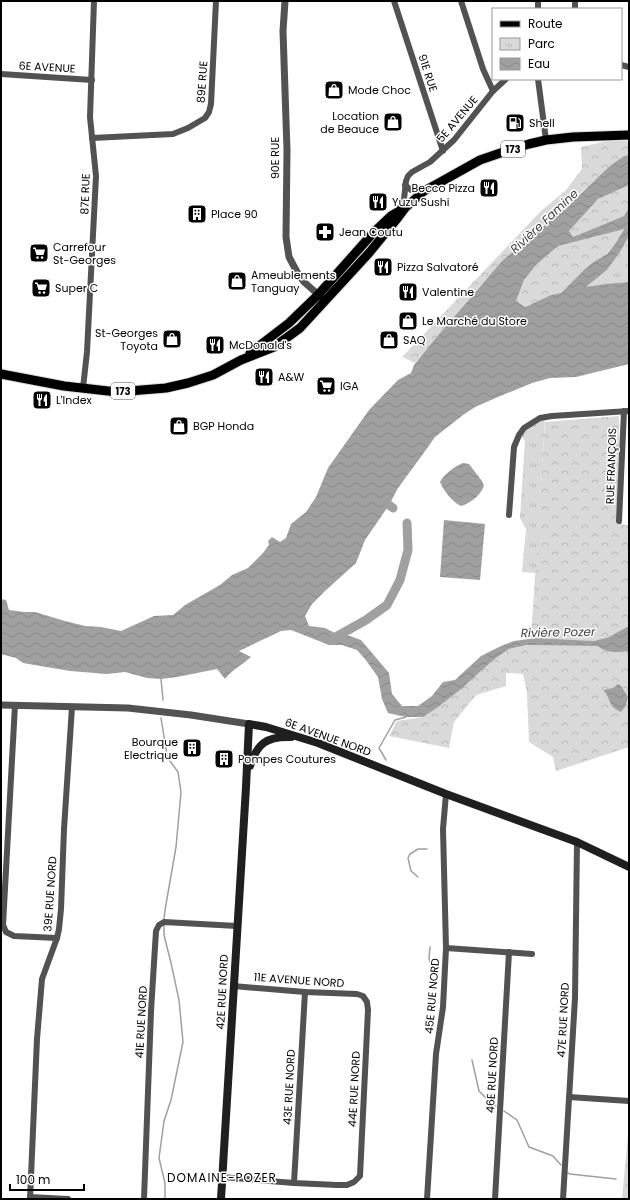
<svg xmlns="http://www.w3.org/2000/svg" width="630" height="1200" font-family="Poppins,sans-serif">
	<defs>
		<pattern id="forest-crowns" width="20" height="18" patternUnits="userSpaceOnUse"><rect width="20" height="18" fill="#d9d9d9"/><path d="M2 6a3 3 0 1 1 6 0M12 15a3 3 0 1 1 6 0" fill="none" stroke="#b8b8b8"/></pattern>
		<pattern id="park-tufts" width="24" height="20" patternUnits="userSpaceOnUse"><rect width="24" height="20" fill="#d9d9d9"/><path d="M3 7l-1-3M5 7V3M7 7l1-3M15 17l-1-3M17 17v-4M19 17l1-3" fill="none" stroke="#b8b8b8"/></pattern>
		<pattern id="water-waves" width="16" height="10" patternUnits="userSpaceOnUse"><rect width="16" height="10" fill="#a0a0a0"/><path d="M0 5q4-4 8 0t8 0" fill="none" stroke="#888"/></pattern>
	</defs>
	<rect width="100%" height="100%" fill="#fff"/>
	<g fill="url(#forest-crowns)">
		<polygon points="607,141 629,141 629,155 621,158 527,239 481,285 415,363 402,357 541,211 566,190 582,169 581,147"/>
		<polygon points="629,185 629,208 624,216 573,237 569,231 598,199"/>
		<polygon points="624,228 615,244 606,254 595,261 561,293 551,295 524,307 516,301 524,280 536,265 558,246"/>
		<polygon points="619,416 619,523 629,526 629,628 609,637 594,641 531,638 545,422"/>
		<path d="M529,645L597,646C608,654 617,652 629,651V747L556,771L553,757L529,742L527,693L523,674L506,673V686L476,695L454,722L449,748L389,736L397,721L423,717L493,660L509,649Z"/>
	</g>
	<g fill="url(#park-tufts)">
		<polygon points="629,236 629,282 606,284 585,288 607,270 620,252"/>
		<polygon points="545,417 536,573 522,572 526,529 520,518 525,440 519,435"/>
		<polygon points="629,1124 629,1199 622,1199"/>
	</g>
	<g fill="url(#water-waves)" fill-rule="evenodd">
		<path d="M629,155V185L598,199L569,231L573,237L624,216L629,208V236L620,252L607,270L586,287L606,284L629,282V364L576,377L550,378L532,383L498,397L475,407L463,415L435,437L423,454L398,488L389,505L365,540L356,563L325,591L312,604L305,616L309,626L325,628L339,635L350,636L361,640L389,673L392,694L402,706H418L432,696L443,682L455,680L481,656L501,646L514,641L536,638L594,641L609,637L629,626V651C617,652 608,654 597,646L527,645L509,649L493,660L461,689L438,707L423,717H406L388,713L382,699L378,677L365,659L357,650L342,645H329L291,630L281,631L239,651L251,657C242,665 233,669 225,679L217,669L177,677L161,679L147,678L125,672L107,674L70,671L23,663L16,658L1,654V599L6,600L9,610L24,612H35L65,621L85,626L101,627L121,631L154,616L173,615L185,605L220,585L232,575L248,568L263,553L269,545L268,541L272,537L280,542L286,538L291,524L306,512L316,497L328,468L369,410L398,380L411,373L414,365L435,339L503,260L571,203L610,166L624,156ZM624,229L615,244L607,254L595,261L585,269L561,293L551,295L525,307L516,301L524,280L536,265L558,246Z"/>
		<path d="M463,463L469,464L482,481L484,486C480,496 470,503 461,506C452,502 444,491 440,482C443,475 455,466 463,463Z"/>
		<polygon points="444,520 485,524 480,580 440,577"/>
		<path d="M618,684L621,686L628,697L625,707L621,712C606,705 612,699 603,690L613,688Z"/>
	</g>
	<g fill="none" stroke-linecap="round" stroke-linejoin="round">
		<g stroke="#a0a0a0" stroke-width="1.5">
			<polyline points="161,679 163,700"/>
			<polyline points="161,718 167,755 170,761 178,772 181,792 176,847 165,910 164,919"/>
			<polyline points="386,760 379,748 395,720 406,717"/>
			<polyline points="418,877 411,871 408,858 410,854 418,849 427,849"/>
			<polyline points="164,925 164,935 171,963 179,1000 183,1042 171,1100 164,1121 159,1158 165,1183 165,1199"/>
			<polyline points="430,947 429,958 433,972"/>
			<polyline points="472,1060 479,1091 490,1102 496,1106"/>
			<polyline points="504,1111 517,1120 529,1147 553,1156 561,1165"/>
			<polyline points="568,1173 570,1174 616,1179"/>
		</g>
		<g stroke="#a0a0a0" stroke-width="9">
			<polyline points="389,505 393,508"/>
			<polyline points="334,638 366,620 387,605 400,580 408,550 407,523"/>
		</g>
		<defs>
			<g id="primary">
				<polyline points="250,353 289,323 318,295 374,232 391,216 403,209"/>
				<polyline points="1,374 64,386 117,392 166,388 188,383 213,375 241,360 274,347 300,328 369,253 396,220 405,208 424,191 437,184 480,160 509,150 529,144 546,140 573,137 629,135"/>
			</g>
		</defs>
		<use href="#primary" stroke="#dbdbdb" stroke-width="11"/>
		<g stroke="#525252" stroke-width="6">
			<polyline points="394,1 443,151"/>
			<polyline points="461,1 483,69 493,91"/>
			<polyline points="538,1 538,9"/>
			<polyline points="575,9 575,1"/>
			<polyline points="621,65 629,67"/>
			<polyline points="1,74 92,80"/>
			<polyline points="538,79 546,140"/>
			<polyline points="92,138 173,134 188,128 205,118 209,112 211,104 216,1"/>
			<polyline points="405,185 411,190 424,191"/>
			<polyline points="398,211 404,199 406,181 408,176 412,172 430,162 454,140 493,91 506,79"/>
			<polyline points="83,388 87,352 96,176 90,117 94,1"/>
			<polyline points="509,515 514,447 519,435 524,428 540,418 552,416 629,411"/>
			<polyline points="619,521 624,411"/>
			<polyline points="15,705 3,925 6,932 14,936 57,938"/>
			<polyline points="446,948 532,954"/>
			<polyline points="569,1097 629,1101"/>
			<polyline points="222,1177 294,1183 337,1185 347,1185 354,1182 360,1176 368,1010 367,1002 363,996 357,994 305,992 233,986"/>
			<polyline points="294,1183 305,992"/>
			<polyline points="30,1197 68,1199"/>
			<polyline points="30,1199 37,1039 42,979 57,938 59,929 61,909 64,829 72,707"/>
			<polyline points="144,1199 151,1011 156,931 159,925 164,922 237,926"/>
			<polyline points="427,1199 436,1054 443,1007 446,948 443,829 446,794"/>
			<polyline points="495,1199 509,952"/>
			<polyline points="563,1199 575,998 577,842"/>
		</g>
		<g stroke="#525252" stroke-width="7">
			<polyline points="285,1 283,31 287,150 286,237 289,257 297,272 304,282 321,297"/>
			<polyline points="1,705 128,708 191,715 249,724"/>
		</g>
		<g stroke="#1f1f1f" stroke-width="8">
			<path d="M250,766C257,744 266,736 291,737"/>
			<polyline points="221,1199 246,787 249,724 266,727 318,743 446,794 577,842 629,867"/>
		</g>
		<use href="#primary" stroke="#000" stroke-width="9"/>
	</g>
	<defs>
		<symbol id="shop-square" viewBox="-11 -11 22 22"><rect x="-9" y="-9" width="18" height="18" rx="4" fill="#000" stroke="#fff"/><path d="M-5-2.5h2.3a2.7 3.5 0 0 1 5.4 0H5L5.5 6h-11ZM-1.5-2.5h3a1.5 2.3 0 0 0-3 0Z" fill="#fff"/></symbol>
		<symbol id="fuel-square" viewBox="-11 -11 22 22"><rect x="-9" y="-9" width="18" height="18" rx="4" fill="#000" stroke="#fff"/><path d="M-5.5-6h7V0h2V4h1.3V-2.5L3-4.5l.8-.8L6-3V5H2.5V1h-1V6h-7ZM-4.2-4.7v3.2H.2V-4.7Z" fill="#fff"/></symbol>
		<symbol id="restaurant-square" viewBox="-11 -11 22 22"><rect x="-9" y="-9" width="18" height="18" rx="4" fill="#000" stroke="#fff"/><path d="M-5-6h1v4h1v-4h1v4h1v-4h1v5L-1.5 .5V6h-2V.5L-5-1ZM5-6V6H3V1.5H1.5Q1.5-4 5-6Z" fill="#fff"/></symbol>
		<symbol id="building-square" viewBox="-11 -11 22 22"><rect x="-9" y="-9" width="18" height="18" rx="4" fill="#000" stroke="#fff"/><path d="M-4-6H4V6H1V3H-1V6H-4ZM-2.5-4.3h1.7v1.8h-1.7ZM.8-4.3h1.7v1.8H.8ZM-2.5-1h1.7V.8h-1.7ZM.8-1h1.7V.8H.8Z" fill="#fff"/></symbol>
		<symbol id="pharmacy-square" viewBox="-11 -11 22 22"><rect x="-9" y="-9" width="18" height="18" rx="4" fill="#000" stroke="#fff"/><path d="M-2-6h4v4h4v4h-4v4h-4v-4h-4v-4h4Z" fill="#fff"/></symbol>
		<symbol id="supermarket-square" viewBox="-11 -11 22 22"><rect x="-9" y="-9" width="18" height="18" rx="4" fill="#000" stroke="#fff"/><path d="M-6-5.5h2.5l.6 2H6L4.5 2H-2.5L-4.4-4H-6ZM-1.5 3.2a1.3 1.3 0 1 0 .1 0ZM3 3.2a1.3 1.3 0 1 0 .1 0Z" fill="#fff"/></symbol>
	</defs>
	<g fill-rule="evenodd">
		<use href="#shop-square" x="323" y="79" width="22" height="22"/>
		<use href="#shop-square" x="382" y="111" width="22" height="22"/>
		<use href="#fuel-square" x="504" y="112" width="22" height="22"/>
		<use href="#restaurant-square" x="478" y="177" width="22" height="22"/>
		<use href="#restaurant-square" x="367" y="191" width="22" height="22"/>
		<use href="#building-square" x="186" y="203" width="22" height="22"/>
		<use href="#pharmacy-square" x="314" y="221" width="22" height="22"/>
		<use href="#supermarket-square" x="28" y="242" width="22" height="22"/>
		<use href="#restaurant-square" x="372" y="256" width="22" height="22"/>
		<use href="#shop-square" x="226" y="270" width="22" height="22"/>
		<use href="#supermarket-square" x="30" y="277" width="22" height="22"/>
		<use href="#restaurant-square" x="397" y="281" width="22" height="22"/>
		<use href="#shop-square" x="397" y="310" width="22" height="22"/>
		<use href="#shop-square" x="161" y="328" width="22" height="22"/>
		<use href="#shop-square" x="378" y="329" width="22" height="22"/>
		<use href="#restaurant-square" x="204" y="334" width="22" height="22"/>
		<use href="#restaurant-square" x="253" y="366" width="22" height="22"/>
		<use href="#supermarket-square" x="315" y="375" width="22" height="22"/>
		<use href="#restaurant-square" x="31" y="389" width="22" height="22"/>
		<use href="#shop-square" x="168" y="415" width="22" height="22"/>
		<use href="#building-square" x="181" y="737" width="22" height="22"/>
		<use href="#building-square" x="213" y="748" width="22" height="22"/>
	</g>
	<g text-anchor="middle" dominant-baseline="central" stroke-width="3" stroke-linejoin="round" paint-order="stroke">
		<g fill="#fff" stroke="#4c4c4c" stroke-width="1">
			<rect x="501" y="141" width="24" height="16" rx="3"/>
			<rect x="111" y="383" width="24" height="16" rx="3"/>
		</g>
		<g font-size="10" font-weight="bold" fill="#000">
			<text x="513" y="149">173</text>
			<text x="123" y="391">173</text>
		</g>
		<g font-size="11" fill="#000" stroke="#fff">
			<text transform="translate(47 67) rotate(3)">6E AVENUE</text>
			<text transform="translate(428 73) rotate(72)">91E RUE</text>
			<text transform="translate(202 82) rotate(-86)">89E RUE</text>
			<text transform="translate(457 119) rotate(-50)">5E AVENUE</text>
			<text transform="translate(275 158) rotate(-90)">90E RUE</text>
			<text transform="translate(85 194) rotate(-88)">87E RUE</text>
			<text transform="translate(611 466) rotate(-88)">RUE FRANÇOIS</text>
			<text transform="translate(328 737) rotate(20)">6E AVENUE NORD</text>
			<text transform="translate(50 894) rotate(-86)">39E RUE NORD</text>
			<text transform="translate(299 980) rotate(4)">11E AVENUE NORD</text>
			<text transform="translate(222 992) rotate(-87)">42E RUE NORD</text>
			<text transform="translate(432 996) rotate(-85)">45E RUE NORD</text>
			<text transform="translate(563 1020) rotate(-87)">47E RUE NORD</text>
			<text transform="translate(141 1022) rotate(-87)">41E RUE NORD</text>
			<text transform="translate(492 1075) rotate(-87)">46E RUE NORD</text>
			<text transform="translate(289 1087) rotate(-87)">43E RUE NORD</text>
			<text transform="translate(354 1089) rotate(-87)">44E RUE NORD</text>
		</g>
		<g font-size="11" fill="#000" stroke="#fff" text-anchor="start">
			<text x="348" y="90">Mode Choc</text>
			<text x="379" y="116" text-anchor="end">Location<tspan x="379" dy="13">de Beauce</tspan></text>
			<text x="529" y="123">Shell</text>
			<text x="475" y="188" text-anchor="end">Becco Pizza</text>
			<text x="392" y="202">Yuzu Sushi</text>
			<text x="211" y="214">Place 90</text>
			<text x="339" y="232">Jean Coutu</text>
			<text x="53" y="247">Carrefour<tspan x="53" dy="13">St-Georges</tspan></text>
			<text x="397" y="267">Pizza Salvatoré</text>
			<text x="251" y="275">Ameublements<tspan x="251" dy="13">Tanguay</tspan></text>
			<text x="55" y="288">Super C</text>
			<text x="422" y="292">Valentine</text>
			<text x="422" y="321">Le Marché du Store</text>
			<text x="158" y="333" text-anchor="end">St-Georges<tspan x="158" dy="13">Toyota</tspan></text>
			<text x="403" y="340">SAQ</text>
			<text x="229" y="345">McDonald's</text>
			<text x="278" y="377">A&amp;W</text>
			<text x="340" y="386">IGA</text>
			<text x="56" y="400">L'Index</text>
			<text x="193" y="426">BGP Honda</text>
			<text x="178" y="742" text-anchor="end">Bourque<tspan x="178" dy="13">Electrique</tspan></text>
			<text x="238" y="759">Pompes Coutures</text>
		</g>
		<g font-size="12" font-style="italic" fill="#414141" stroke="#fff">
			<text transform="translate(544 221) rotate(-43)">Rivière Famine</text>
			<text transform="translate(558 632) rotate(-1)">Rivière Pozer</text>
		</g>
		<g font-size="12" letter-spacing="1" fill="#000" stroke="#fff">
			<text x="222" y="1177">DOMAINE-POZER</text>
		</g>
	</g>
	<rect width="630" height="1200" fill="none" stroke="#000000" stroke-width="4"/>
	<rect x="492" y="8" width="130" height="72" fill="#ffffff" stroke="#999999"/>
	<rect x="500" y="21" width="20" height="6" fill="#000000" stroke="#999999"/>
	<text x="528" y="28" font-size="12" fill="#000000">Route</text>
	<rect x="500" y="38" width="20" height="12" fill="url(#park-tufts)" stroke="#999999"/>
	<text x="528" y="48" font-size="12" fill="#000000">Parc</text>
	<rect x="500" y="58" width="20" height="12" fill="url(#water-waves)" stroke="#999999"/>
	<text x="528" y="68" font-size="12" fill="#000000">Eau</text>
	<path d="M10 1184v6h74v-6" fill="none" stroke="#000000" stroke-width="2"/>
	<text x="16" y="1184" font-size="12" fill="#000000" stroke="#ffffff" stroke-width="3" paint-order="stroke">100 m</text>
</svg>
